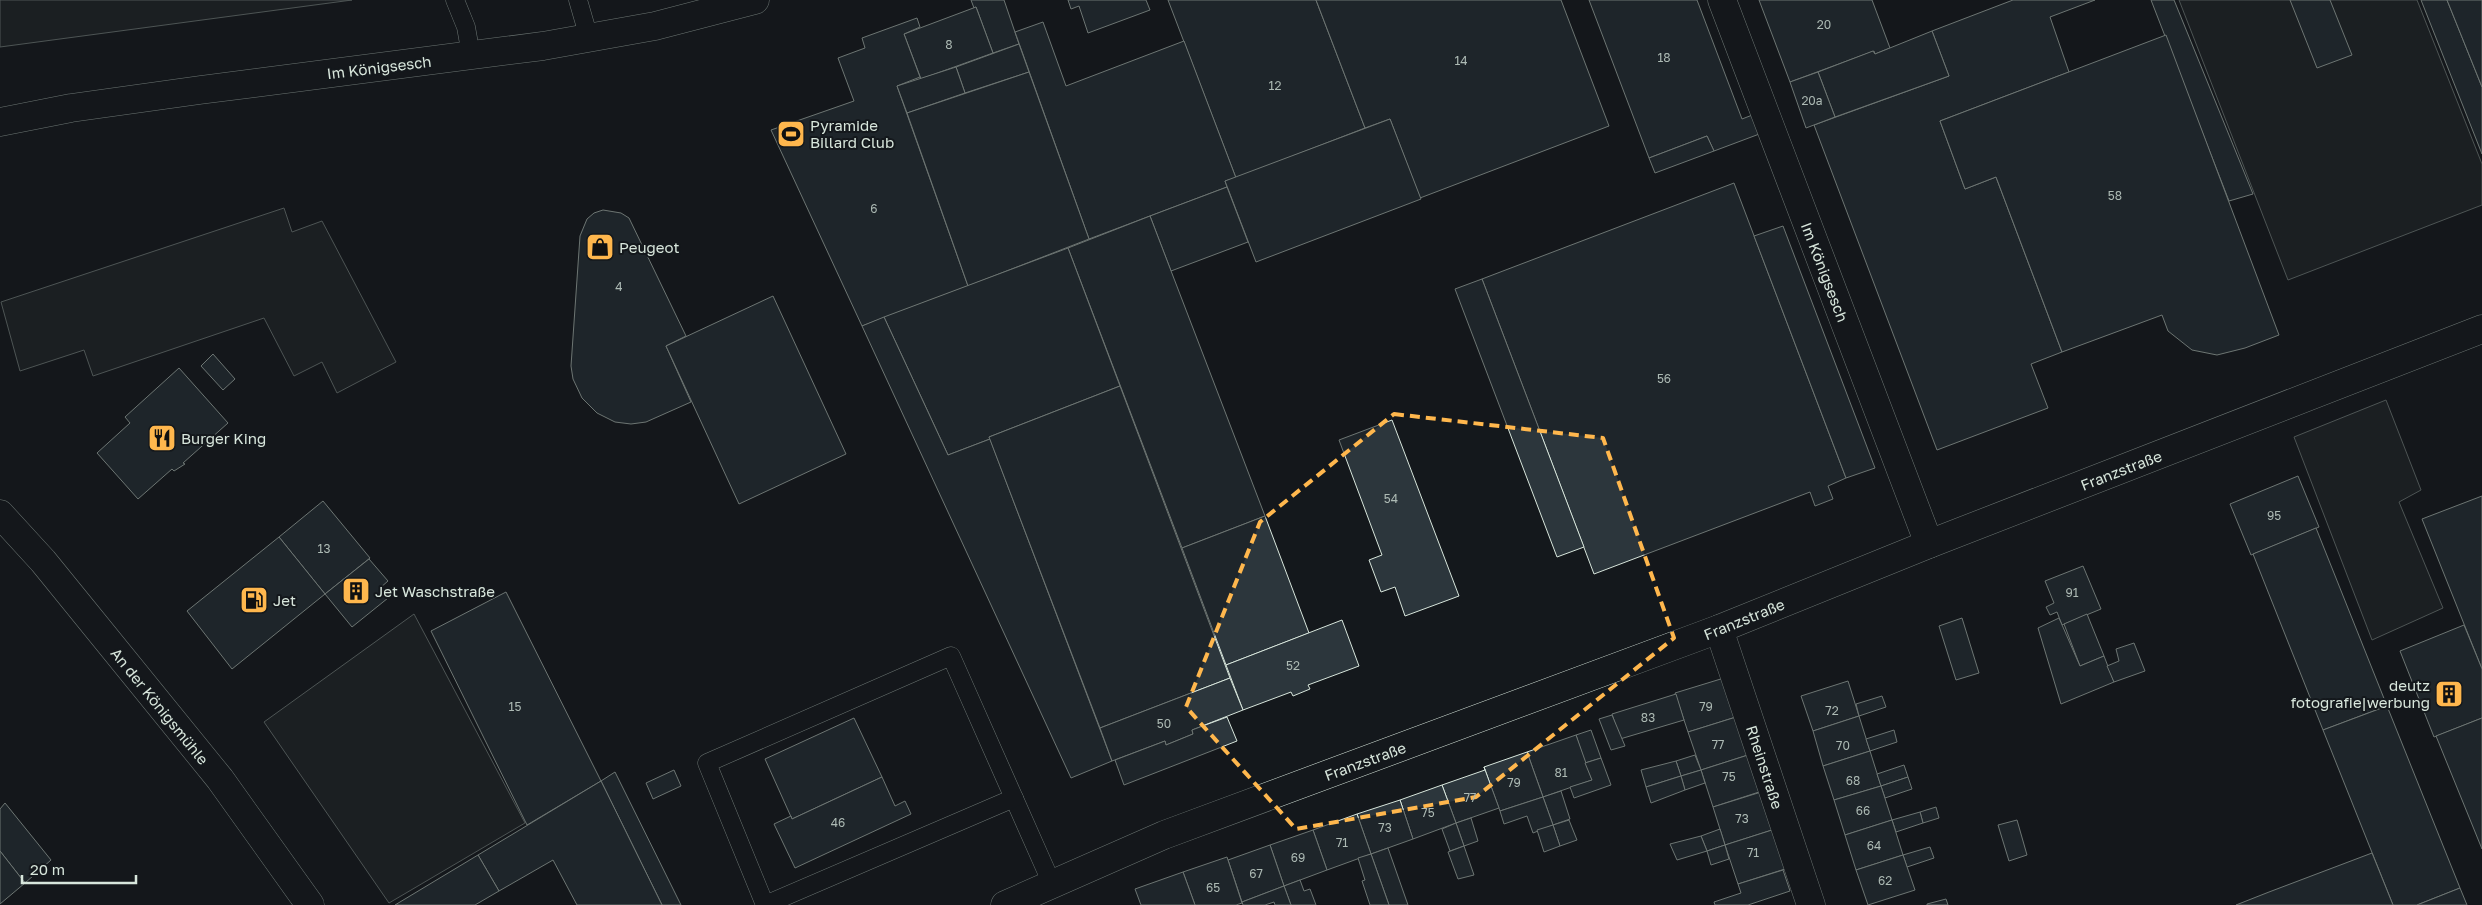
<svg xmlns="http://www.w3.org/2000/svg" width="2482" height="905" font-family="'Golos Text',sans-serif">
	<rect width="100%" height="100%" fill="#14181c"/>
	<g fill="#24282b" stroke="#939e99">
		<polygon points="0,0 352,0 0,47"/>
		<polygon points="2179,0 2417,0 2482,164 2482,205 2288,280"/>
		<polygon points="284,208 292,232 322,221 396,362 337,393 322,362 294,376 264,318 93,376 84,350 20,371 1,302"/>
		<polygon points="2386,400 2421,490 2399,502 2443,608 2372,640 2294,437"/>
		<polygon points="414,614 525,823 389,903 264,722"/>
	</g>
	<g fill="#2c363c" stroke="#d8e6dc">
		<polygon points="971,0 1004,0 1019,44 993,53 976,7 974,8"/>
		<polygon points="1068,0 1146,0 1150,10 1088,33 1079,6 1071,9"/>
		<polygon points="1168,0 1316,0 1365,128 1236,178"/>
		<polygon points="1316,0 1561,0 1609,126 1420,198 1390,119 1365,128"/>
		<polygon points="1589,0 1697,0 1742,119 1755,114 1762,133 1714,151 1707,136 1649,158"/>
		<polygon points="1759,0 1872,0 1890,48 1875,54 1874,51 1790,82"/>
		<polygon points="2013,0 2095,0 2050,17 2069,72 1940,121 1965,189 1996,177 2062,352 2031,364 2048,408 1937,450 1814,125 1949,76 1932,31"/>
		<polygon points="2151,0 2174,0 2253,194 2229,201"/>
		<polygon points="2290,0 2330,0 2352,55 2317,68"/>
		<polygon points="2421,0 2447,0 2482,87 2482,154"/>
		<polygon points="2447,0 2482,0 2482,87"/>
		<polygon points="976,7 993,53 921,79 904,34"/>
		<polygon points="917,18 920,27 904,34 920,77 897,86 968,286 862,326 771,130 854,101 838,58 865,48 862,38"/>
		<polygon points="1043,22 1066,86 1184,41 1236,178 1225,181 1227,187 1089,239 1015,32"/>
		<polygon points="1932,31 1949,76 1835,117 1818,72 1873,51 1875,54"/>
		<polygon points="2166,35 2279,335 2245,348 2217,355 2192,350 2168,331 2162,315 2062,352 1996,177 1965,189 1940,121"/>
		<polygon points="1019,44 1029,72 965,93 956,67"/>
		<polygon points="956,67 965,93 907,113 897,86"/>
		<polygon points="1029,72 1089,239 968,286 907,113"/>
		<polygon points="1818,72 1835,117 1806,128 1790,82"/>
		<polygon points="1390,119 1421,199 1256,262 1225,181"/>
		<polygon points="1707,136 1714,151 1655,173 1649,158"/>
		<polygon points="1734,183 1846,478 1828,486 1833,499 1815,506 1810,492 1594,574 1482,279"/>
		<polygon points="1227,187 1248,242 1171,271 1150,216"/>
		<polygon points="603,210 621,213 629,218 686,336 666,346 691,402 646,422 631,424 615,422 597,413 582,398 573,379 571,366 580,236 587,219 594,213"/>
		<polygon points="1150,216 1265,516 1182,548 1068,248"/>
		<polygon points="1783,226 1875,468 1846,478 1754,236"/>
		<polygon points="1068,248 1120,386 989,437 990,439 948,455 884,317"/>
		<polygon points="1482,279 1584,547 1557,557 1455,289"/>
		<polygon points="773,296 846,454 739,504 666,346"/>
		<polygon points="884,317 948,455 990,439 1112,761 1071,778 862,326"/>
		<polygon points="213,354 235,379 223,390 201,366"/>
		<polygon points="179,368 228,423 183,463 185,464 174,471 172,469 138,499 97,453 130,423 125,417"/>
		<polygon points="1120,386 1230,678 1100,728 989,437"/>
		<polygon points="1392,420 1459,596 1405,616 1395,587 1381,592 1369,560 1382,555 1339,440"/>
		<polygon points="2298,476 2319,527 2251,555 2230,504"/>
		<polygon points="2482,496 2482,669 2422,519"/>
		<polygon points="323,501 370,558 325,594 279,537"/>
		<polygon points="1265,516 1309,633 1226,665 1182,548"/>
		<polygon points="2316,528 2387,706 2323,730 2253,554"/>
		<polygon points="279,537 325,594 232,669 187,611"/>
		<polygon points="369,559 388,581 380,588 388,598 352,627 325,594"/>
		<polygon points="2083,566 2101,609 2062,625 2057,612 2050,615 2046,607 2054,603 2045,581"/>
		<polygon points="506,592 601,781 527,825 431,631"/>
		<polygon points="2087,614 2104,656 2080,666 2064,624"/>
		<polygon points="1962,618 1979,673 1956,680 1939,626"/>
		<polygon points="2059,618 2080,666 2104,656 2114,682 2061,704 2038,628"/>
		<polygon points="1342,620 1359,666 1308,685 1310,689 1293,696 1291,692 1243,710 1226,665"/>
		<polygon points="2464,625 2482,669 2482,718 2434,737 2400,651"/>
		<polygon points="2134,643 2145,671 2114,682 2107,666 2119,661 2116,649"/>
		<polygon points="1230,678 1243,710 1192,730 1193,734 1166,745 1165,741 1112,761 1100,728"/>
		<polygon points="1724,678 1736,717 1688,732 1675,693"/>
		<polygon points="1848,681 1859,716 1813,731 1801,696"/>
		<polygon points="1676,694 1684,720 1620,739 1612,714"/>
		<polygon points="1882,696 1886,707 1859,716 1856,704"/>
		<polygon points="2387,706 2460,888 2417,905 2393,905 2323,730"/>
		<polygon points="1612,715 1625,746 1611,750 1599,719"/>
		<polygon points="1859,716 1870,751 1823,766 1813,731"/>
		<polygon points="1227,717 1237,741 1124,785 1115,760 1165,741 1166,745 1193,734 1192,730"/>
		<polygon points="1736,717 1748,755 1701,770 1688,732"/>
		<polygon points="854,718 882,777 792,819 765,759"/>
		<polygon points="2482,718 2482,849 2436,736"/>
		<polygon points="1591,730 1601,758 1585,763 1576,735"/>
		<polygon points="1894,730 1897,742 1870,751 1866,739"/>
		<polygon points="1576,735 1592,780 1543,797 1527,752"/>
		<polygon points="1870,751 1881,786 1834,800 1823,766"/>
		<polygon points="1527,752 1543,797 1500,811 1484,767"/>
		<polygon points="1695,755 1701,770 1681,776 1676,761"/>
		<polygon points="1748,755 1759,792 1713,807 1701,770"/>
		<polygon points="1601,758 1611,785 1574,798 1570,787 1592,780 1585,763"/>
		<polygon points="1676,761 1681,776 1646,787 1641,770"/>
		<polygon points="1904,765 1908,777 1881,786 1877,774"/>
		<polygon points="1484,767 1499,808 1456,823 1442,785 1485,770"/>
		<polygon points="674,770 681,786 653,799 646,783"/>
		<polygon points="1701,770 1705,783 1685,790 1681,776"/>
		<polygon points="615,772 681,905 662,905 601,781"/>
		<polygon points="1681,776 1685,790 1651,803 1646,787"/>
		<polygon points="882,777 895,806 905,801 911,814 795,868 774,824 791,816 792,819"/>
		<polygon points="1908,777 1912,789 1885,798 1881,786"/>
		<polygon points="601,781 662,905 577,905 553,860 499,891 478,855"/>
		<polygon points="1442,785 1456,823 1413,839 1400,800"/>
		<polygon points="1881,786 1892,820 1845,835 1834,800"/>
		<polygon points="1561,791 1570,819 1553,825 1543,797"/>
		<polygon points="1761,792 1772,830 1725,845 1713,807"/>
		<polygon points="1543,797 1553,825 1533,833 1527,816 1504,824 1500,811"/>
		<polygon points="1400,800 1413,839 1371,854 1357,814"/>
		<polygon points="5,803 51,860 25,883 0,851 0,809"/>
		<polygon points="1936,807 1939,818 1923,823 1920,812"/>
		<polygon points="1920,812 1923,823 1896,832 1892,820"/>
		<polygon points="1357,814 1371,854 1327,870 1313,830"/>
		<polygon points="1471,818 1478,841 1464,846 1456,823"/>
		<polygon points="1569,820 1577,840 1560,846 1553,825"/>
		<polygon points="1892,820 1903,855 1856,870 1845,835"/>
		<polygon points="2017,820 2027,855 2009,861 1998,825"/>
		<polygon points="1456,823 1464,846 1450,851 1442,829"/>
		<polygon points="1553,825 1560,846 1544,852 1537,830"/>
		<polygon points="1720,829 1725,845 1707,851 1701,836"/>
		<polygon points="1313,830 1327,870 1284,886 1270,845"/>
		<polygon points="1772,830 1785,869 1738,884 1725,845"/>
		<polygon points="1701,836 1707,851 1677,860 1670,844"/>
		<polygon points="1270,845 1284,886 1242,902 1228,860"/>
		<polygon points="1725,845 1729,859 1711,865 1707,851"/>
		<polygon points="1464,846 1474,875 1458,879 1448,852"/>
		<polygon points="1930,847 1934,858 1907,867 1903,855"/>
		<polygon points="1388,848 1408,905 1389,905 1371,854"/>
		<polygon points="0,851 25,883 0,904"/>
		<polygon points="2372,853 2393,905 2236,905 2269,892"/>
		<polygon points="1371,854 1389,905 1370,905 1362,881 1365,880 1358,858"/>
		<polygon points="478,855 499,891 475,905 395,905"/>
		<polygon points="1903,855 1915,890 1868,905 1856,870"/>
		<polygon points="1227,857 1242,903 1236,905 1195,905 1183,872"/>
		<polygon points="1783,870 1790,891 1748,905 1715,905 1714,902 1741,893 1738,884"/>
		<polygon points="1183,872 1195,905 1141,905 1135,889"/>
		<polygon points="1300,880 1304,891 1310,889 1316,905 1291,905 1284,886"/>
		<polygon points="1284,886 1291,905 1275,905 1274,902 1265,905 1243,905 1242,902"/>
		<polygon points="2460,888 2467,905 2417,905"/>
		<polygon points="1946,899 1948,905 1927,905 1927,904"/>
	</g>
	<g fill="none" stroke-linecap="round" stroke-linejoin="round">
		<defs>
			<g id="lane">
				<polyline points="455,0 466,27 471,55"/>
				<polyline points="578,0 589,38"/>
				<polyline points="765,905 707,763 951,656 1052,884"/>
				<polyline points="765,905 1014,798"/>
			</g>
			<g id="street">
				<polyline points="1722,0 1929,544"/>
				<polyline points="0,122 71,108 200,90 543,46 655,26 755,0"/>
				<polyline points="1719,629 1811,905"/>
			</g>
			<g id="secondary">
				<polyline points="0,514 43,561 220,779 310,905"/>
				<polyline points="1005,905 1164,835 1719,629 1929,544 2482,329"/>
			</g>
		</defs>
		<use href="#lane" stroke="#d8e6dc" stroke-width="19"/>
		<use href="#street" stroke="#d8e6dc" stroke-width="29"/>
		<use href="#secondary" stroke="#d8e6dc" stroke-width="29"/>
		<use href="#lane" stroke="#14181c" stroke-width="18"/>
		<use href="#street" stroke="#14181c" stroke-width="28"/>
		<use href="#secondary" stroke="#14181c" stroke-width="28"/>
	</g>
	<path d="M0 0H2482V905H0ZM1394,414L1603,438L1674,638L1476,797L1296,829L1186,707L1260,522Z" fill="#14181c" fill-opacity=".55" fill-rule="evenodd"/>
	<path fill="none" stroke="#ffb74d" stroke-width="4" stroke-dasharray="10 6" stroke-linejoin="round" d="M1394,414L1603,438L1674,638L1476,797L1296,829L1186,707L1260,522Z"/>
	<defs>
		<symbol id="stadium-square" viewBox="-11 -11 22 22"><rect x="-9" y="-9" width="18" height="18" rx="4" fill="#ffb74d" stroke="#14181c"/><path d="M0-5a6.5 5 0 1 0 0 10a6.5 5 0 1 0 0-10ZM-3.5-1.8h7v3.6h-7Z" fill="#111"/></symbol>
		<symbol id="shop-square" viewBox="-11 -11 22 22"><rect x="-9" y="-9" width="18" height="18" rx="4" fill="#ffb74d" stroke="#14181c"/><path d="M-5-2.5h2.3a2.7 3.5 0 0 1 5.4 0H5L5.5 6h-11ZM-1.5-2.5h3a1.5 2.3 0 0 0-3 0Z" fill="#111"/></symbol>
		<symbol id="restaurant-square" viewBox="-11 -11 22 22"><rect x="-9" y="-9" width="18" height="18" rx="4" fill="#ffb74d" stroke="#14181c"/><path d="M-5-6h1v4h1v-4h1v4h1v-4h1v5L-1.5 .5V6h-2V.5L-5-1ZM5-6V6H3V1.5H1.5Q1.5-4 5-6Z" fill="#111"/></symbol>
		<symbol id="building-square" viewBox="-11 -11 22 22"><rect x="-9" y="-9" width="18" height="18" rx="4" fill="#ffb74d" stroke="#14181c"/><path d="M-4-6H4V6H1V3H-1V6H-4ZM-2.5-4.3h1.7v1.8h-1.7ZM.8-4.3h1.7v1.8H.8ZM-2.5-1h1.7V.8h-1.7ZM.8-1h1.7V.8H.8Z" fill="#111"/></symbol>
		<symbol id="fuel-square" viewBox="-11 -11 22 22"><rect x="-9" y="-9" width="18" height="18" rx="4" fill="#ffb74d" stroke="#14181c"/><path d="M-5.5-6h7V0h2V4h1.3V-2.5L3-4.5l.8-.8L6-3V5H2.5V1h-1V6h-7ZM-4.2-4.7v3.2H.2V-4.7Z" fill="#111"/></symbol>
	</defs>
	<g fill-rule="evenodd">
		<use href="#stadium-square" x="775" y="118" width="32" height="32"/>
		<use href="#shop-square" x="584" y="231" width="32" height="32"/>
		<use href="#restaurant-square" x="146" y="422" width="32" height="32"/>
		<use href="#building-square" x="340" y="575" width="32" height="32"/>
		<use href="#fuel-square" x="238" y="584" width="32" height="32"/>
		<use href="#building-square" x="2433" y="678" width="32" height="32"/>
	</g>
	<g text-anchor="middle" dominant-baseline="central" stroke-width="4" stroke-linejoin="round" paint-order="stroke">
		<g font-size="12" fill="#adbab4">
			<text x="1824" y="24">20</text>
			<text x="949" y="44">8</text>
			<text x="1664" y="57">18</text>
			<text x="1461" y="60">14</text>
			<text x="1275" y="85">12</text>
			<text x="1812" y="100">20a</text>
			<text x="2115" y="195">58</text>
			<text x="874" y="208">6</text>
			<text x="619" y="286">4</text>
			<text x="1664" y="378">56</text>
			<text x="1391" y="498">54</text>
			<text x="2274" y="515">95</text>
			<text x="324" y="548">13</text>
			<text x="2072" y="592">91</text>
			<text x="1293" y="665">52</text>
			<text x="515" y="706">15</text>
			<text x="1706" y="706">79</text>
			<text x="1832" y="710">72</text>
			<text x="1648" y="717">83</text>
			<text x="1164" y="723">50</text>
			<text x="1718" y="744">77</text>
			<text x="1843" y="745">70</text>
			<text x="1561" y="772">81</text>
			<text x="1729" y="776">75</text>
			<text x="1853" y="780">68</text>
			<text x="1514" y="782">79</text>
			<text x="1470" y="797">77</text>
			<text x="1863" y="810">66</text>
			<text x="1428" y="812">75</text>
			<text x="1742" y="818">73</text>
			<text x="838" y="822">46</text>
			<text x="1385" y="827">73</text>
			<text x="1342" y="842">71</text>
			<text x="1874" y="845">64</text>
			<text x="1753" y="852">71</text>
			<text x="1298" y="857">69</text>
			<text x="1256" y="873">67</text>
			<text x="1885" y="880">62</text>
			<text x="1213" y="887">65</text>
		</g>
		<g font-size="15" fill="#d8e6dc" stroke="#14181c">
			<text transform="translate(379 67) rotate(-7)">Im Königsesch</text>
			<text transform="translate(1825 272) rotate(69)">Im Königsesch</text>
			<text transform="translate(2121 470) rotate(-21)">Franzstraße</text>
			<text transform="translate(1744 619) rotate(-22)">Franzstraße</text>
			<text transform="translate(160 706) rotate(51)">An der Königsmühle</text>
			<text transform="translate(1365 761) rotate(-20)">Franzstraße</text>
			<text transform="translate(1765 767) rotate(72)">Rheinstraße</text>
		</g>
		<g font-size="15" fill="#d8e6dc" stroke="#14181c" text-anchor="start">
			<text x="810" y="125">Pyramide<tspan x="810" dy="17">Billard Club</tspan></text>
			<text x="619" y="247">Peugeot</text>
			<text x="181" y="438">Burger King</text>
			<text x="375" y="591">Jet Waschstraße</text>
			<text x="273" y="600">Jet</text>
			<text x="2430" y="685" text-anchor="end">deutz<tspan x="2430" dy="17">fotografie|werbung</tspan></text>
		</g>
	</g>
	<path d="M22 875v8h114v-8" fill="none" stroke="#d8e6dc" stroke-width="2.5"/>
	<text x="30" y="875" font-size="15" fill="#d8e6dc" stroke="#14181c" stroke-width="4" paint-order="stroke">20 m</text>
</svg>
